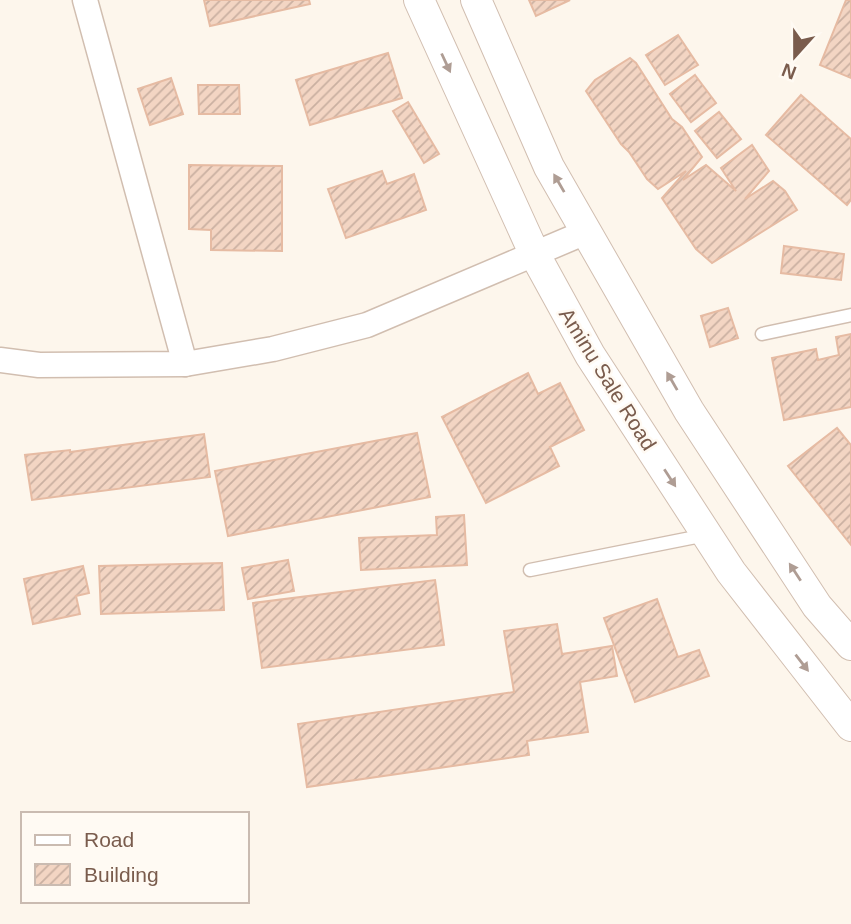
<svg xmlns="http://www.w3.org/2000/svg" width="851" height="924" font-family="Arial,sans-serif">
	<defs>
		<pattern id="building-hatch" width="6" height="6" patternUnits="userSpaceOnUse" patternTransform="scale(1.75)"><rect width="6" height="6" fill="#f3d5c3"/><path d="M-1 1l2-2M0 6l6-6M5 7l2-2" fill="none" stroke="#cab0a1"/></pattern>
	</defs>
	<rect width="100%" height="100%" fill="#fdf6ec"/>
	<g fill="url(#building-hatch)" stroke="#e6bba3" stroke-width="2">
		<polygon points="204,0 309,0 310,4 210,26"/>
		<polygon points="529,0 570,0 536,16"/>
		<polygon points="846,0 851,0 851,78 820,65"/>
		<polygon points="678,35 698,65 665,85 646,55"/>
		<polygon points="388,53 402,98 310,125 296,80"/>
		<polygon points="630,58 636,63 672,119 682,127 702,157 683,180 706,165 736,191 721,168 752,145 769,171 745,199 773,181 785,191 797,210 712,263 696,249 662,198 686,171 658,189 647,179 629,152 621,144 586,91 595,80"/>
		<polygon points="695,75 716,103 691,122 670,94"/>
		<polygon points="171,78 183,114 150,125 138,89"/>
		<polygon points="198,85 239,85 240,114 199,114"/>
		<polygon points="801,95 851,139 851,200 847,205 766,135"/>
		<polygon points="408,102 439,154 424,163 393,111"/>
		<polygon points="719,112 741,139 717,158 695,131"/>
		<polygon points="189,165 282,166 282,251 211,250 211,230 189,229"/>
		<polygon points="382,171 387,184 414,174 426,210 346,238 328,189"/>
		<polygon points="784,246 844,254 841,280 781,273"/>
		<polygon points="728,308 738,338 710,347 701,316"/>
		<polygon points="851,334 851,407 784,420 772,358 816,349 818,360 839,355 836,337"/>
		<polygon points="528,373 538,394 560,383 584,430 550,447 559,466 486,503 442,417"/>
		<polygon points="837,428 851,445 851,545 788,466"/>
		<polygon points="417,433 430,497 228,536 215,471"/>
		<polygon points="204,434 210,477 32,500 25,455 70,450 70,452"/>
		<polygon points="464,515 467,565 361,570 359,538 437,535 436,517"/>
		<polygon points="288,560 294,591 248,599 242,568"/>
		<polygon points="222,563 224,610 101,614 99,566"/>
		<polygon points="83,566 89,593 76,596 80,614 33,624 24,579"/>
		<polygon points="435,580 444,645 262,668 253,603"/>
		<polygon points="657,599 678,657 699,650 709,676 635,702 604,618"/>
		<polygon points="557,624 562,654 612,646 617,676 580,682 588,732 527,741 529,755 307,787 298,724 514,692 504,631"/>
	</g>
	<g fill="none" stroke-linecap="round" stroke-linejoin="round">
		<defs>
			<g id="service">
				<polyline points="762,334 851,315"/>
				<polyline points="530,570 706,535"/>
			</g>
			<g id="minor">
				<polyline points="85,0 185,364"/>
				<polyline points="0,360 39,365 185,364 273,349 367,325 586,232"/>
			</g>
			<g id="tertiary">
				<polyline points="419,0 534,253 590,355 731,572 851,726"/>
				<polyline points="476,0 549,167 689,411 817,606 851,645"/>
			</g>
		</defs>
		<use href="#service" stroke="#d1beb0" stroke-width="15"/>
		<use href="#minor" stroke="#d1beb0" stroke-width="27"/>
		<use href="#tertiary" stroke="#d1beb0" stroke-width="32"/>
		<use href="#service" stroke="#fff" stroke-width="12"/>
		<use href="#minor" stroke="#fff" stroke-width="24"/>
		<use href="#tertiary" stroke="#fff" stroke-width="30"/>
	</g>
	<defs><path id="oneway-solid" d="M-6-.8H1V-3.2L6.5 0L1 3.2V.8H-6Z" transform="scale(1.75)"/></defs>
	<g fill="#af9d94">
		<use href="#oneway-solid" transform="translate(446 63) rotate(65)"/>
		<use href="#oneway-solid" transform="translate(559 183) rotate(-120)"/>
		<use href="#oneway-solid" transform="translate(672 381) rotate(-120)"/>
		<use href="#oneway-solid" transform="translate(670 478) rotate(57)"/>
		<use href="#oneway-solid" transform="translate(795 572) rotate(-123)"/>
		<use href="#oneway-solid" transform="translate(802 663) rotate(52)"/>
	</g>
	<g text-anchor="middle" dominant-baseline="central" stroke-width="5" stroke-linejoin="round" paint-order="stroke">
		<g font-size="21" fill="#7a5c4d" stroke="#fffaf3">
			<text transform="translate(608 379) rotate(58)">Aminu Sale Road</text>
		</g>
	</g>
	<rect x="21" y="812" width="228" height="91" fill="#fffaf3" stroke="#cabbb1" stroke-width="2"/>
	<rect x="35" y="835" width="35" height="10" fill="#ffffff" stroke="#cabbb1" stroke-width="2"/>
	<text x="84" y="847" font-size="21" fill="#7a5c4d">Road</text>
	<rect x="35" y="864" width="35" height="21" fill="url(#building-hatch)" stroke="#cabbb1" stroke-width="2"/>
	<text x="84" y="882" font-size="21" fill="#7a5c4d">Building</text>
	<g transform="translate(795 56) rotate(201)" stroke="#fffaf3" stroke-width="5" paint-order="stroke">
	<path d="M0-5L12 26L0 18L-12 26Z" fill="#7a5c4d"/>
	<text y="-10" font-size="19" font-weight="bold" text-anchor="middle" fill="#7a5c4d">N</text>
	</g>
</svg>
